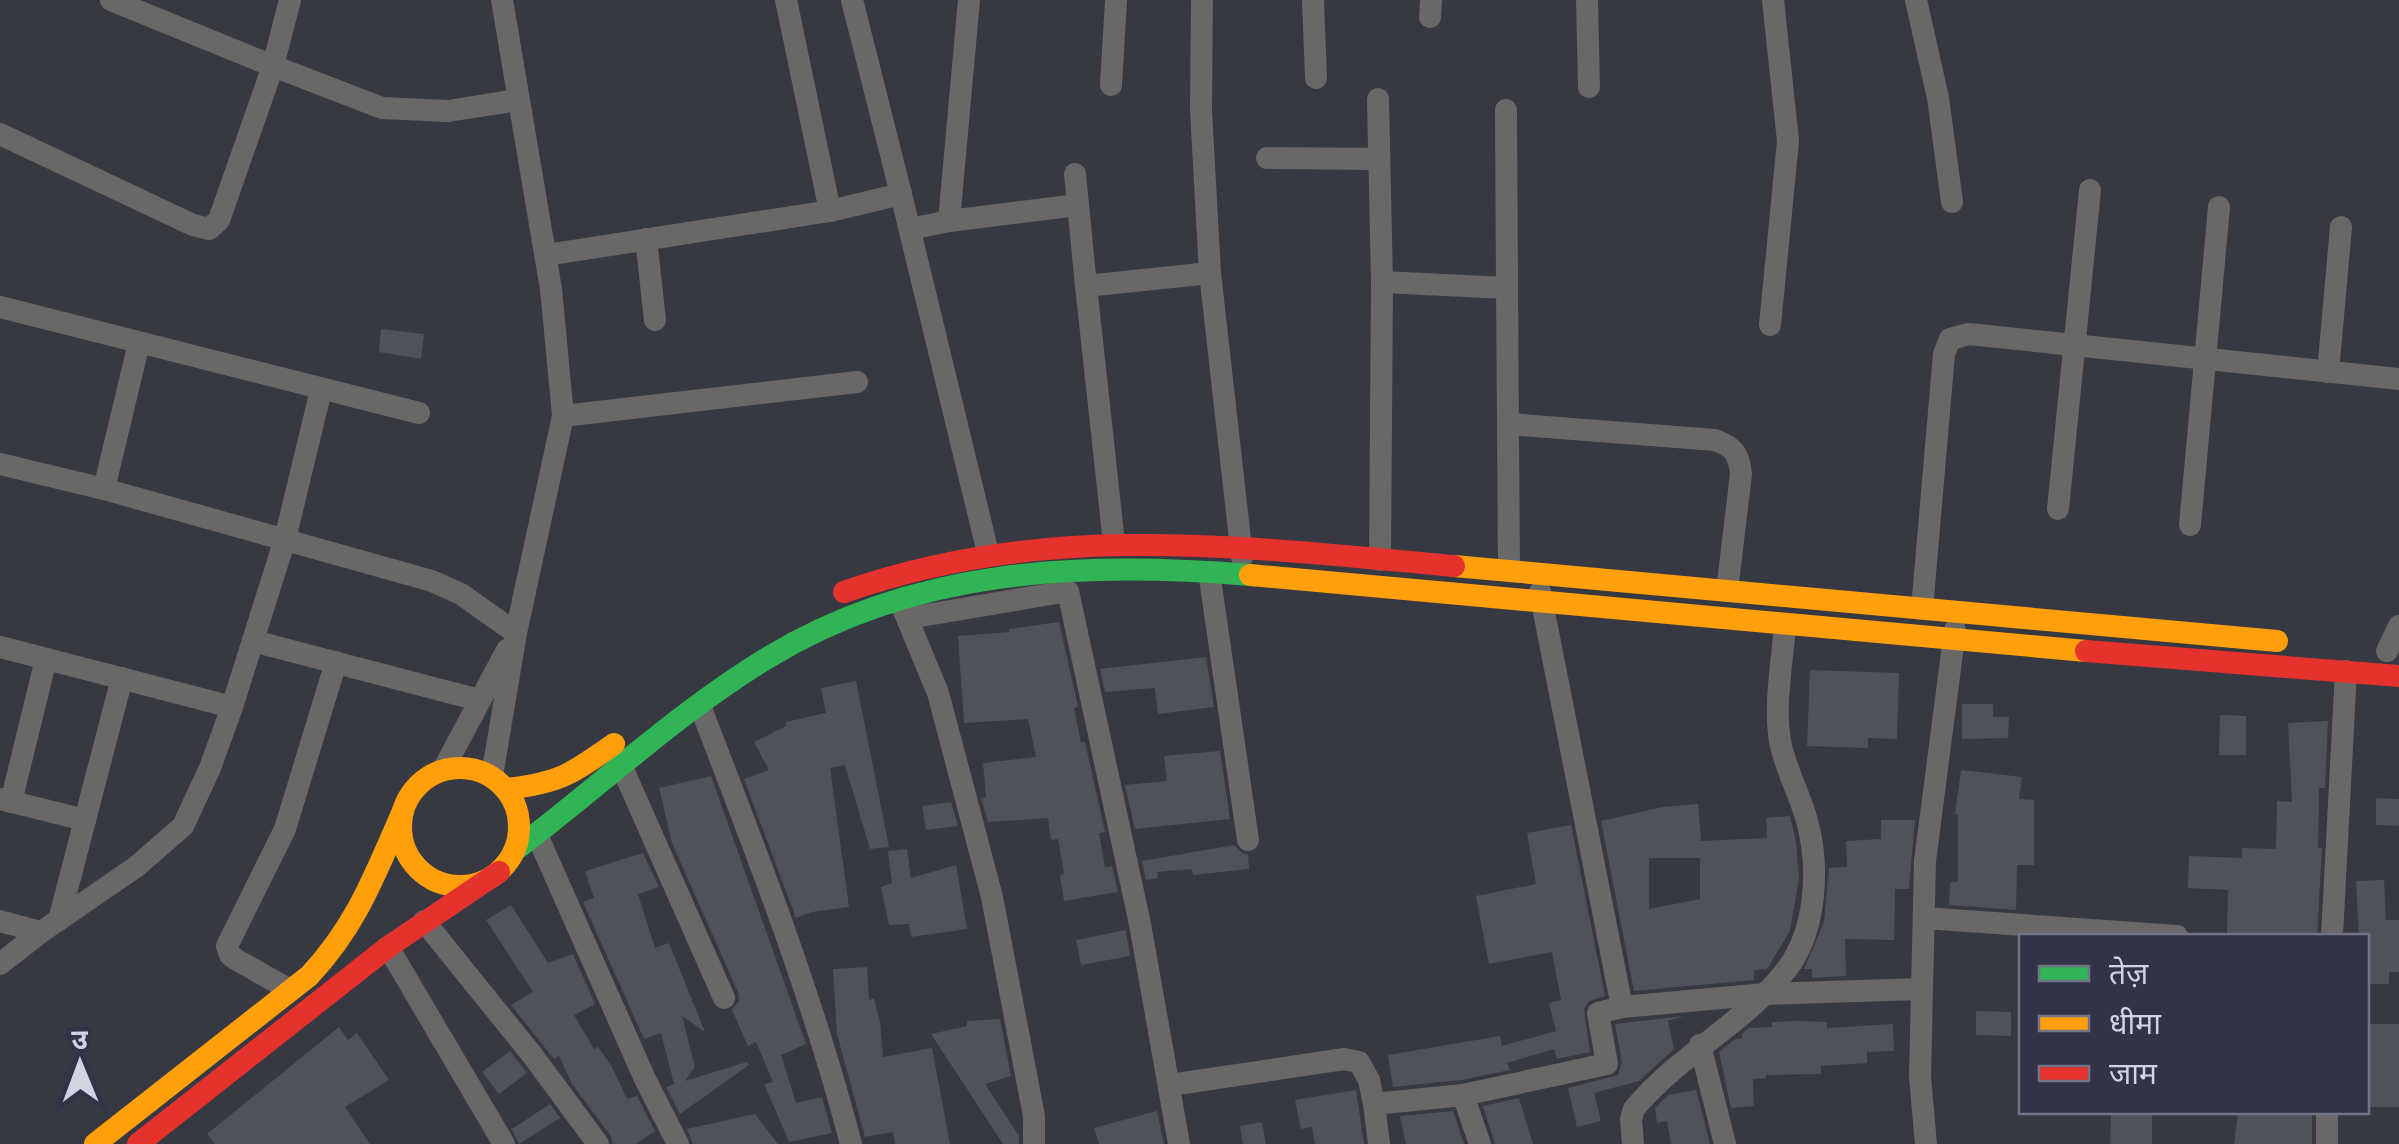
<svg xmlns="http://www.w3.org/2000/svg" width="2399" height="1144" font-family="Rubik,'Noto Sans Devanagari',sans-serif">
	<rect width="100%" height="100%" fill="#363842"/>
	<g fill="#50525b" fill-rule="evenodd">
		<polygon points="381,329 424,334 421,359 379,352"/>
		<polygon points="1059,622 1078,707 1074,708 1081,743 1085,742 1105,832 1099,833 1105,867 1112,866 1118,892 1064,901 1060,875 1064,874 1058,839 1051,840 1048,818 988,822 981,798 986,797 983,763 1036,757 1028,719 964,723 958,636 1009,632 1009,629"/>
		<polygon points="1206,657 1214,707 1158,714 1155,688 1105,692 1100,669"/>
		<polygon points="1810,670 1899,673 1897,739 1868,738 1868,748 1807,746"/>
		<polygon points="856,681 889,847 870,849 845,765 830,768 849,907 812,912 796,918 744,779 769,770 754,742 786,726 786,722 826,713 821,688"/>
		<polygon points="1962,704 1993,704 1993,717 2009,717 2008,738 1962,739"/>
		<polygon points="2220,715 2246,716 2246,755 2219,755"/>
		<polygon points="2328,721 2325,788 2319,788 2318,848 2322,848 2317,936 2227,936 2228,890 2188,888 2189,856 2242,858 2242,848 2276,849 2277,801 2292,802 2288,723"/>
		<polygon points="1220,751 1230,819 1135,829 1125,785 1167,781 1164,756"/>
		<polygon points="1961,770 2022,777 2019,799 2034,800 2034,865 2017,865 2016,910 1949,905 1950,882 1958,882 1958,814 1955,814"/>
		<polygon points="711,776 806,1044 781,1055 796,1103 822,1097 832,1133 789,1142 764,1084 773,1082 756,1042 748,1046 732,1010 739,1001 738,992 672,843 659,788"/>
		<polygon points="2376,798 2399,799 2399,826 2376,825"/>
		<polygon points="951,802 958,826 926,830 922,806"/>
		<path d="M1698,804L1701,841L1767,838L1766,818L1790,816L1796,842L1799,878L1790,931L1767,969L1754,970V980L1634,991L1601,821L1663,807ZM1649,858H1700V899L1649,909Z"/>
		<polygon points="1881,820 1915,820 1909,889 1895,889 1894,940 1845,939 1846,976 1812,978 1812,969 1804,969 1824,922 1829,868 1847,867 1846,841 1881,839"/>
		<polygon points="1571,825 1605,996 1589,1001 1584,1009 1590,1052 1557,1059 1554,1049 1507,1063 1510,1070 1461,1080 1393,1087 1388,1055 1500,1036 1502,1046 1556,1031 1549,1003 1561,1000 1552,952 1489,964 1476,896 1536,884 1527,833"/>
		<polygon points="1234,845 1242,853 1248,855 1249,869 1193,875 1192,869 1157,872 1158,878 1146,880 1142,861"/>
		<polygon points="907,849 911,878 956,865 967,929 911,937 909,924 889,925 881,887 892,883 888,851"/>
		<polygon points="643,853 659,887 638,894 655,948 669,943 705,1032 682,1016 695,1067 685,1081 747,1062 749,1065 680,1114 666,1087 674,1084 661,1033 644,1039 583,902 594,898 585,871"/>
		<polygon points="2384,880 2386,920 2399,920 2399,972 2389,972 2389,984 2366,984 2366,936 2359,936 2356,881"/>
		<polygon points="511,905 548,963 573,954 595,1004 574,1015 594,1049 598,1047 611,1065 627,1099 637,1096 655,1131 636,1144 613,1144 610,1135 572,1084 559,1056 554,1059 511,1005 533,992 486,920"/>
		<polygon points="1126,930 1130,956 1081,965 1076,940"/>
		<polygon points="867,967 869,1000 874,998 880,1022 883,1057 932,1048 950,1144 895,1144 893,1132 865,1137 837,1034 833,969"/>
		<polygon points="1976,1011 2011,1012 2011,1036 1976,1035"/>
		<polygon points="1684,1016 1668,1021 1674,1049 1639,1081 1594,1093 1601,1121 1577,1127 1568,1088 1618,1075 1622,1062 1615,1024"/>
		<polygon points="1000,1019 1011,1076 985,1084 1019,1136 1019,1144 1003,1144 931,1034 967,1026 967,1021"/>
		<polygon points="1796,1021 1827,1022 1827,1028 1893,1024 1894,1051 1867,1052 1867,1063 1821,1066 1821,1074 1766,1075 1766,1078 1753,1079 1754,1106 1731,1108 1719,1052 1735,1039 1742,1039 1742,1034 1749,1028 1772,1027 1772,1022"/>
		<rect x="2366" y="1024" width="33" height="83"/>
		<polygon points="339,1027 348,1040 357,1033 389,1080 345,1107 370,1144 215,1144 207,1134"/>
		<polygon points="510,1051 527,1073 499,1094 482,1072"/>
		<polygon points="1356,1090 1364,1144 1315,1144 1312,1127 1301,1129 1295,1100"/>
		<polygon points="1696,1090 1710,1144 1671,1144 1667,1121 1657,1123 1655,1108 1668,1095"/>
		<polygon points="1519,1098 1533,1144 1495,1144 1483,1106"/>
		<polygon points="550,1104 560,1118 519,1144 512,1129"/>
		<polygon points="1157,1111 1164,1144 1099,1144 1094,1128"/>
		<polygon points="1453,1111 1464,1144 1406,1144 1400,1116"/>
		<polygon points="2238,1112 2312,1112 2312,1144 2234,1144"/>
		<polygon points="2111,1113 2152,1114 2152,1144 2110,1144"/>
		<polygon points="755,1114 778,1144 693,1144 687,1129"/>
		<polygon points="1262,1122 1266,1144 1243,1144 1240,1126"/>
	</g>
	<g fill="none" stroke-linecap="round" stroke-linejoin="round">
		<g stroke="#6a6767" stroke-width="22">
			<polyline points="111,0 273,66 290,0"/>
			<polyline points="786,0 830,211"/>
			<polyline points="1313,0 1316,78"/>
			<polyline points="1587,0 1589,87"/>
			<polyline points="1916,0 1938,98 1952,202"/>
			<polyline points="1430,17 1431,0"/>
			<polyline points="1111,85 1116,0"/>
			<polyline points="1378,99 1382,282 1380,560"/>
			<polyline points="0,134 193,225 209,229 219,220 273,66 382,108 448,111 518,100"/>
			<polyline points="1267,158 1379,159"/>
			<polyline points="1075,174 1086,286 1210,273 1201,110 1202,0"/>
			<polyline points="901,194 988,553"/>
			<polyline points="949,221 1078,205"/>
			<polyline points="910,229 949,221 969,0"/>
			<polyline points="646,239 655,320"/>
			<polyline points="546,255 830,211 901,194 852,0"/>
			<polyline points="1210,273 1242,557"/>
			<polyline points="1382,282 1507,288 1506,110"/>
			<polyline points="1086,286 1114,543"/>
			<polyline points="1507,288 1509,571"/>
			<polyline points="0,307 419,413"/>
			<polyline points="1770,325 1788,141 1773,0"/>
			<polyline points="2328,372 2341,227"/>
			<polyline points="563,416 857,382"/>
			<path d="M1508,424L1715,440C1734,447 1739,454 1741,474L1727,591"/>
			<polyline points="0,464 104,489 432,581 461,594 516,633"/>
			<polyline points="104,489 139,343"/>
			<polyline points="2058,509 2090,190"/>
			<polyline points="2190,525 2219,207"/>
			<polyline points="1209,572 1248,840"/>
			<polyline points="902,606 938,693 992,897 1034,1116 1034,1144"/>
			<polyline points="1922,609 1944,354 1950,339 1969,334 2399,379"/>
			<polyline points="909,618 1068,591 1140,924 1179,1144"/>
			<polyline points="253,641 479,700"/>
			<polyline points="0,647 232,707 285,539 321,390"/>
			<polyline points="2387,651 2399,626"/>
			<path d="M700,706C756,851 812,994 851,1144"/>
			<polyline points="621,765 724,998"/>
			<polyline points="443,770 507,650"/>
			<polyline points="492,776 516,633 563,416 551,289 502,0"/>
			<polyline points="0,799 85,820 59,920"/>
			<polyline points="11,802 46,659"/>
			<polyline points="85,820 122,678"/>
			<polyline points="537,835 645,1079 678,1144"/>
			<polyline points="1924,918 2177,936"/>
			<polyline points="0,921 41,932 0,964"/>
			<polyline points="424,921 533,1056 598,1144"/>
			<polyline points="41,932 136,867 183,826 210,768 232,707"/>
			<polyline points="2332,936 2346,671"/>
			<polyline points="388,947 504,1144"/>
			<polyline points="290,990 237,960 230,955 227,946 285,829 336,662"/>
			<polyline points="1622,1007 1765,994 1922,989"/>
			<polyline points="1700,1045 1725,1144"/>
			<polyline points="1170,1085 1344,1059 1359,1062 1369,1080 1374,1104 1463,1095 1607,1064 1598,1013 1622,1007 1540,592"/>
			<polyline points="1463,1095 1480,1144"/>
			<polyline points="1374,1104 1379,1144"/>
			<path d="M1633,1144L1631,1119L1634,1109C1677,1056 1748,1021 1787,969C1816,931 1820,867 1807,821C1800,794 1785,769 1780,741C1774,705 1782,663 1785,626"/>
			<polyline points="1926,1144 1920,1077 1925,861 1955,630"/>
			<polyline points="2327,1144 2327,1112"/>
		</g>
		<path stroke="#30b455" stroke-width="22" d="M514,851C599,787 678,712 769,657C916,568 1083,561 1250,575"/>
		<g stroke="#ff9f0a" stroke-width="22">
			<polyline points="1454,566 2277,641"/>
			<polyline points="1250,575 2086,651"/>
			<circle cx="460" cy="827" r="59"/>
			<path d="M507,789C559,783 572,774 614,744"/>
			<path d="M95,1144L309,976C357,925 375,874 403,811"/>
		</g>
		<g stroke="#e5322d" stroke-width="22">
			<path d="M844,592C1049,520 1243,547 1454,566"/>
			<polyline points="2086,651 2399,676"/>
			<polyline points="138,1144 388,947 499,872"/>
		</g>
	</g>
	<rect x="2019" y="934" width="350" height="180" fill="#313447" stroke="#717485" stroke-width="2.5"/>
	<rect x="2039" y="966" width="50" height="15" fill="#30b455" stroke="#717485" stroke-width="2.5"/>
	<text x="2109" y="984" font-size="30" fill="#d2d5e1">तेज़</text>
	<rect x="2039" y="1016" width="50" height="15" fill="#ff9f0a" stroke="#717485" stroke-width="2.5"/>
	<text x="2109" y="1034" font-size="30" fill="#d2d5e1">धीमा</text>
	<rect x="2039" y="1066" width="50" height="15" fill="#e5322d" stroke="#717485" stroke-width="2.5"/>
	<text x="2109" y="1084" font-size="30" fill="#d2d5e1">जाम</text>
	<g transform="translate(80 1064) rotate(359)" stroke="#313447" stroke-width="8" paint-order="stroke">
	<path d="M0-8L18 38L0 25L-18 38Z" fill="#d2d5e1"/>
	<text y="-15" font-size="28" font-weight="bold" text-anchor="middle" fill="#d2d5e1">उ</text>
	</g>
</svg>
